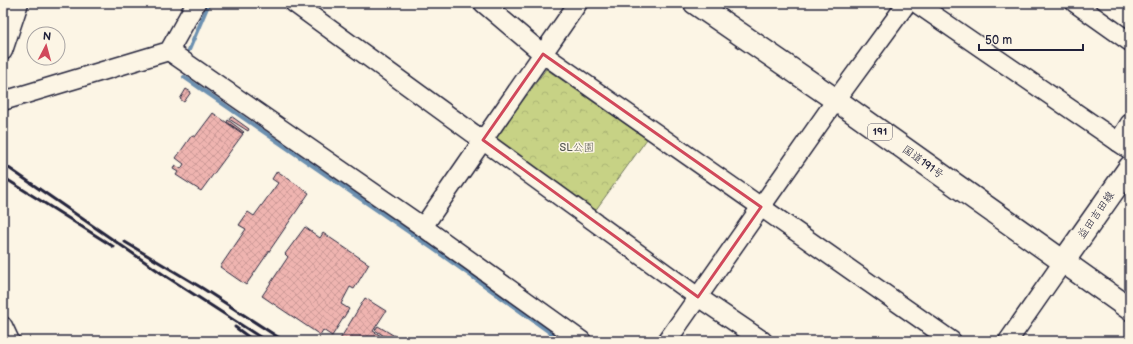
<svg xmlns="http://www.w3.org/2000/svg" width="1133" height="344" font-family="'Balsamiq Sans','Klee One',sans-serif">
	<defs>
		<pattern id="park-crowns" width="20" height="18" patternUnits="userSpaceOnUse"><rect width="20" height="18" fill="#c7d285"/><path d="M2 6a3 3 0 1 1 6 0M12 15a3 3 0 1 1 6 0" fill="none" stroke="#abb474"/></pattern>
		<pattern id="building-cross-hatch" width="8" height="8" patternUnits="userSpaceOnUse"><rect width="8" height="8" fill="#efb4b0"/><path d="M0 0l8 8M0 8l8-8" fill="none" stroke="#cd9a98"/></pattern>
	</defs>
	<rect width="100%" height="100%" fill="#fcf5e5"/>
	<filter id="ink" filterUnits="userSpaceOnUse"><feTurbulence type="fractalNoise" baseFrequency=".025" numOctaves="2"/><feDisplacementMap in="SourceGraphic" scale="8" xChannelSelector="R" yChannelSelector="G"/><feConvolveMatrix kernelMatrix="1 2 1 2 8 2 1 2 1" color-interpolation-filters="sRGB"/></filter>
	<g filter="url(#ink)">
		<polygon fill="url(#park-crowns)" stroke="#747a60" points="546,69 647,139 592,215 492,143"/>
		<g fill="none" stroke-linecap="round" stroke-linejoin="round">
			<g stroke="#6c90b0" stroke-width="4">
				<polyline points="189,50 209,3"/>
				<polyline points="184,77 435,250 562,341"/>
			</g>
		</g>
		<g fill="url(#building-cross-hatch)" stroke="#22223b">
			<polygon points="186,89 191,92 184,102 180,99"/>
			<polygon points="213,113 243,134 201,191 176,175 178,172 173,169 175,165 181,169 184,164 176,158 192,135 195,137"/>
			<polygon points="231,116 249,129 248,131 229,119"/>
			<polygon points="228,120 244,132 243,133 227,122"/>
			<polygon points="277,171 309,193 246,285 220,267 246,229 239,225 248,212 254,216 278,183 272,179"/>
			<polygon points="305,227 320,238 323,233 369,264 354,289 350,287 341,304 349,309 332,336 323,330 320,335 262,296 288,257 285,254"/>
			<polygon points="365,298 386,311 373,331 389,341 339,341"/>
			<polygon points="378,326 403,341 392,341 375,330"/>
		</g>
		<g fill="none" stroke-linecap="round" stroke-linejoin="round">
			<defs>
				<g id="minor">
					<polyline points="294,3 698,297 763,341"/>
					<polyline points="483,3 543,54 952,341"/>
					<polyline points="916,3 1130,150"/>
					<polyline points="1075,3 1130,42"/>
					<polyline points="3,51 19,3"/>
					<polyline points="169,51 423,227 582,341"/>
					<polyline points="3,101 169,51 196,3"/>
					<polyline points="1118,142 1130,123"/>
					<polyline points="423,227 578,3"/>
					<polyline points="3,326 10,341"/>
					<polyline points="667,341 836,100 907,3"/>
					<polyline points="1008,341 1063,262"/>
				</g>
				<polyline id="major" points="1063,262 1130,167"/>
				<polyline id="highway" points="695,3 836,100 1130,309"/>
			</defs>
			<use href="#minor" stroke="#22223b" stroke-width="21"/>
			<use href="#major" stroke="#22223b" stroke-width="25"/>
			<use href="#highway" stroke="#22223b" stroke-width="25"/>
			<use href="#minor" stroke="#fcf5e5" stroke-width="18"/>
			<use href="#major" stroke="#fcf5e5" stroke-width="22"/>
			<use href="#highway" stroke="#fcf5e5" stroke-width="22"/>
			<g stroke="#22223b" stroke-width="3">
				<polyline points="3,164 167,277 266,341"/>
				<polyline points="3,177 114,247"/>
				<polyline points="125,242 202,288 284,341"/>
				<polyline points="235,327 254,341"/>
			</g>
		</g>
	</g>
	<path fill="none" stroke="#d1495b" stroke-width="3" stroke-linejoin="round" d="M543,54L761,207L698,297L483,140Z"/>
	<g text-anchor="middle" dominant-baseline="central" stroke-width="3" stroke-linejoin="round" paint-order="stroke">
		<rect fill="#fcf5e5" stroke="#63616e" stroke-width="1" x="868" y="124" width="24" height="16" rx="3"/>
		<g font-size="10" font-weight="bold" fill="#22223b">
			<text x="880" y="132">191</text>
		</g>
		<g font-size="11" fill="#545751" stroke="#fcf5e5">
			<text x="577" y="147">SL公園</text>
		</g>
		<g font-size="11" fill="#22223b" stroke="#fcf5e5">
			<text transform="translate(923 162) rotate(36)">国道191号</text>
			<text transform="translate(1096 215) rotate(-55)">益田吉田線</text>
		</g>
	</g>
	<rect width="1133" height="344" fill="none" stroke="#fcf5e5" stroke-width="16"/>
	<rect x="8" y="8" width="1117" height="328" fill="none" stroke="#22223b" stroke-width="1.5" filter="url(#ink)"/>
	<g transform="translate(46 46) rotate(6)"><circle r="19" fill="#fcf5e5" stroke="#a5a1a1"/>
	<path d="M0-3L7 15L0 10L-7 15Z" fill="#d1495b"/>
	<text y="-6" font-size="11" font-weight="bold" text-anchor="middle" fill="#22223b">N</text>
	</g>
	<path d="M979 44v6h104v-6" fill="none" stroke="#22223b" stroke-width="2"/>
	<text x="985" y="44" font-size="12" fill="#22223b" stroke="#fcf5e5" stroke-width="3" paint-order="stroke">50 m</text>
</svg>
